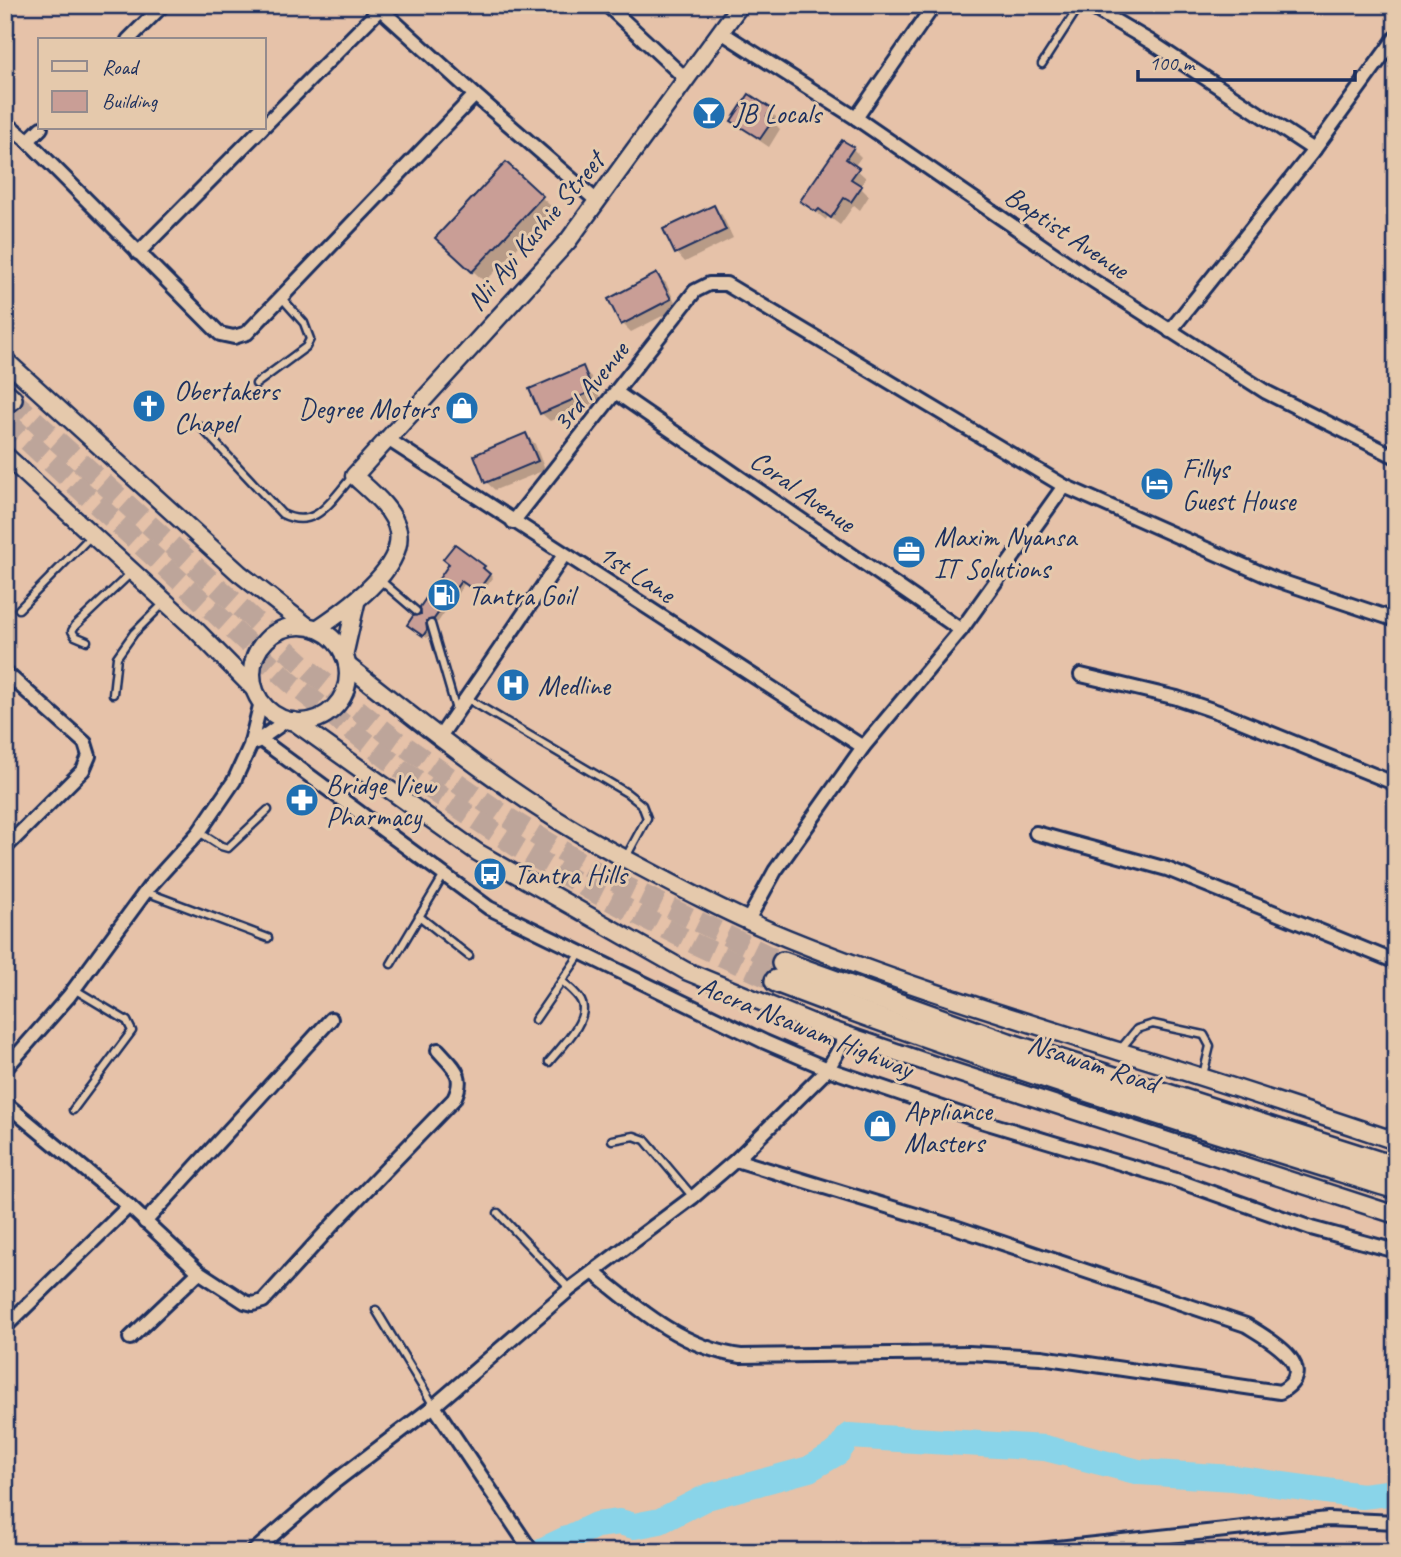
<svg xmlns="http://www.w3.org/2000/svg" width="1401" height="1557" font-family="Caveat,sans-serif">
	<rect width="100%" height="100%" fill="#e6c2a9"/>
	<filter id="ink" filterUnits="userSpaceOnUse"><feTurbulence type="fractalNoise" baseFrequency=".0143" numOctaves="2"/><feDisplacementMap in="SourceGraphic" scale="14" xChannelSelector="R" yChannelSelector="G"/><feConvolveMatrix kernelMatrix="1 2 1 2 8 2 1 2 1" color-interpolation-filters="sRGB"/></filter>
	<g filter="url(#ink)">
		<g fill="#0003">
			<polygon points="749,97 779,119 776,125 780,129 769,147 742,129 733,121"/>
			<polygon points="853,149 861,157 854,167 866,178 860,187 869,196 860,210 854,205 840,225 828,216 826,220 802,201"/>
			<polygon points="506,164 554,209 485,282 449,249"/>
			<polygon points="713,207 722,215 733,238 685,262 677,253"/>
			<polygon points="657,275 666,283 678,308 631,332 623,324"/>
			<polygon points="582,368 591,377 601,400 550,421 541,413"/>
			<polygon points="526,435 535,444 545,470 495,490 486,482"/>
			<polygon points="451,564 483,567 493,578 481,594 465,583 438,622 429,624 430,634 427,638 412,629 423,615"/>
		</g>
		<g fill="none" stroke-linecap="round" stroke-linejoin="round">
			<polyline stroke="#89d4e9" stroke-width="26" points="539,1552 596,1525 620,1522 634,1526 660,1521 707,1497 809,1469 838,1452 849,1436 1045,1448 1139,1472 1233,1478 1362,1496 1396,1492"/>
		</g>
		<g fill="#c99e96" stroke="#1b2f5e" stroke-width="2">
			<polygon points="749,94 772,109 767,116 773,120 760,139 731,121"/>
			<polygon points="842,140 854,147 846,159 859,168 851,179 862,186 851,202 844,198 831,218 819,209 816,212 800,201"/>
			<polygon points="506,162 543,196 472,272 435,238"/>
			<polygon points="714,205 726,230 675,254 663,229"/>
			<polygon points="657,273 671,299 621,325 608,299"/>
			<polygon points="583,366 593,391 540,414 529,389"/>
			<polygon points="526,433 538,461 485,483 474,455"/>
			<polygon points="455,544 485,566 483,568 490,574 477,592 461,581 434,619 426,621 427,630 423,636 407,625 413,616 421,614 420,607 449,564 443,559"/>
		</g>
		<g fill="none" stroke-linecap="round" stroke-linejoin="round">
			<g stroke="#bda59a" stroke-width="21" stroke-dasharray="21 10" stroke-linecap="butt">
				<polyline points="11,399 310,671 393,738 508,818 600,874 783,963"/>
				<polyline points="5,420 290,682 402,770 519,848 590,890 695,944 776,981"/>
			</g>
			<defs>
				<g id="lane">
					<polyline points="1042,64 1080,5"/>
					<polyline points="256,384 306,347 310,339 304,323 281,297"/>
					<path d="M200,426L282,514C316,531 331,500 352,477"/>
					<polyline points="380,580 416,611"/>
					<polyline points="19,609 91,536"/>
					<polyline points="431,624 456,710"/>
					<polyline points="87,641 75,636 72,631 75,626 131,573"/>
					<polyline points="113,694 117,657 134,633 164,603"/>
					<polyline points="466,698 627,793 642,805 647,818 626,857"/>
					<polyline points="199,832 221,846 228,848 268,810"/>
					<polyline points="146,892 268,938"/>
					<polyline points="419,916 469,956"/>
					<polyline points="391,964 444,875"/>
					<polyline points="535,1020 581,953"/>
					<polyline points="1119,1051 1137,1029 1153,1024 1204,1035 1210,1046 1203,1075"/>
					<path d="M549,1062C560,1048 591,1019 581,1001C577,993 568,987 562,981"/>
					<polyline points="73,1110 132,1031 127,1021 74,989"/>
					<polyline points="612,1140 634,1136 645,1140 693,1197"/>
					<polyline points="498,1213 570,1289"/>
					<polyline points="376,1310 434,1406"/>
				</g>
				<g id="street">
					<polyline points="376,5 475,95 598,202"/>
					<polyline points="607,5 686,79"/>
					<polyline points="1088,5 1151,42 1314,150"/>
					<polyline points="721,32 856,118 1089,278 1266,392 1396,457"/>
					<polyline points="128,40 163,5"/>
					<polyline points="856,118 934,5"/>
					<polyline points="5,122 28,141 220,334 234,337 247,333 475,95"/>
					<polyline points="264,126 380,9"/>
					<polyline points="28,141 41,128"/>
					<polyline points="138,253 262,128"/>
					<polyline points="1170,331 1314,150 1396,37"/>
					<polyline points="617,393 961,630"/>
					<polyline points="386,438 863,747"/>
					<polyline points="513,522 695,291 709,284 726,284 1064,486 1274,579 1396,620"/>
					<polyline points="5,672 85,743 89,756 83,770 5,848"/>
					<polyline points="1081,675 1177,698 1221,713 1396,784"/>
					<polyline points="253,734 489,908 765,1042 828,1069 981,1121 1173,1179 1311,1228 1396,1251"/>
					<polyline points="439,738 564,555"/>
					<polyline points="256,742 287,720"/>
					<polyline points="1036,833 1167,869 1396,962"/>
					<polyline points="748,920 775,871 863,747 961,630 1064,486"/>
					<polyline points="5,1069 69,996 149,887 199,832 234,781 250,746 261,702"/>
					<path d="M5,1103L129,1206L199,1272L245,1302L253,1304L263,1301L336,1221L454,1099C466,1075 454,1068 438,1050"/>
					<polyline points="145,1222 331,1019"/>
					<path d="M593,1272C637,1308 682,1348 741,1356L969,1353L1041,1357L1280,1392C1323,1368 1267,1338 1246,1325L952,1226L736,1160"/>
					<polyline points="5,1327 129,1206"/>
					<polyline points="130,1338 199,1272"/>
					<polyline points="434,1406 532,1552"/>
					<polyline points="253,1552 333,1483 434,1406 570,1289 693,1197 736,1160 828,1069 847,1035"/>
					<polyline points="1020,1552 1328,1519 1396,1522"/>
				</g>
				<g id="secondary">
					<polyline points="5,360 239,573 307,626"/>
					<polyline points="5,455 194,628 254,689"/>
					<circle cx="300" cy="674" r="48"/>
					<path d="M317,629C344,611 405,569 398,531C394,509 369,490 354,476L568,241L740,5"/>
					<polyline points="344,656 356,603"/>
					<path d="M347,665C431,731 514,799 609,850C667,881 726,913 787,938C895,982 1007,1016 1118,1051C1211,1079 1303,1110 1396,1141"/>
					<polyline points="293,721 477,852 686,971 820,1026 943,1068 1396,1215"/>
				</g>
				<g id="highway">
					<polyline points="5,394 11,399"/>
					<polyline points="783,963 1008,1044 1396,1168"/>
					<path d="M776,981C979,1059 1188,1123 1396,1188"/>
				</g>
			</defs>
			<use href="#lane" stroke="#1b2f5e" stroke-width="11"/>
			<use href="#street" stroke="#1b2f5e" stroke-width="18"/>
			<use href="#secondary" stroke="#1b2f5e" stroke-width="21"/>
			<use href="#highway" stroke="#1b2f5e" stroke-width="26"/>
			<use href="#lane" stroke="#e5c9ac" stroke-width="6"/>
			<use href="#street" stroke="#e5c9ac" stroke-width="12"/>
			<use href="#secondary" stroke="#e5c9ac" stroke-width="16"/>
			<use href="#highway" stroke="#e5c9ac" stroke-width="21"/>
		</g>
	</g>
	<defs>
		<symbol id="bar-disc" viewBox="-11 -11 22 22"><circle r="9.5" fill="#1f6fb2" stroke="#e5c9ac"/><path d="M-6-5H6L.8 .8V4.5H3.5V6h-7V4.5H-.8V.8Z" fill="#fff"/></symbol>
		<symbol id="church-disc" viewBox="-11 -11 22 22"><circle r="9.5" fill="#1f6fb2" stroke="#e5c9ac"/><path d="M-1.2-6h2.4v3.5h3.3v2.4h-3.3V6h-2.4V-.1h-3.3v-2.4h3.3Z" fill="#fff"/></symbol>
		<symbol id="shop-disc" viewBox="-11 -11 22 22"><circle r="9.5" fill="#1f6fb2" stroke="#e5c9ac"/><path d="M-5-2.5h2.3a2.7 3.5 0 0 1 5.4 0H5L5.5 6h-11ZM-1.5-2.5h3a1.5 2.3 0 0 0-3 0Z" fill="#fff"/></symbol>
		<symbol id="hotel-disc" viewBox="-11 -11 22 22"><circle r="9.5" fill="#1f6fb2" stroke="#e5c9ac"/><path d="M-6-4.5h1.5V1H6V5H4.5V3h-9V5H-6ZM-4 0a1.8 1.8 0 1 1 3.6 0ZM.5 0V-2.5h3Q6-2.5 6 0Z" fill="#fff"/></symbol>
		<symbol id="office-disc" viewBox="-11 -11 22 22"><circle r="9.5" fill="#1f6fb2" stroke="#e5c9ac"/><path d="M-6-3h4V-5.5h4V-3h4V5H-6ZM-1-4.5V-3h2v-1.5ZM-6 0V1H6V0Z" fill="#fff"/></symbol>
		<symbol id="fuel-disc" viewBox="-11 -11 22 22"><circle r="9.5" fill="#1f6fb2" stroke="#e5c9ac"/><path d="M-5.5-6h7V0h2V4h1.3V-2.5L3-4.5l.8-.8L6-3V5H2.5V1h-1V6h-7ZM-4.2-4.7v3.2H.2V-4.7Z" fill="#fff"/></symbol>
		<symbol id="hospital-disc" viewBox="-11 -11 22 22"><circle r="9.5" fill="#1f6fb2" stroke="#e5c9ac"/><path d="M-5-5h3v3.5h4V-5h3V5h-3V1.5h-4V5h-3Z" fill="#fff"/></symbol>
		<symbol id="pharmacy-disc" viewBox="-11 -11 22 22"><circle r="9.5" fill="#1f6fb2" stroke="#e5c9ac"/><path d="M-2-6h4v4h4v4h-4v4h-4v-4h-4v-4h4Z" fill="#fff"/></symbol>
		<symbol id="bus-disc" viewBox="-11 -11 22 22"><circle r="9.5" fill="#1f6fb2" stroke="#e5c9ac"/><path d="M-5-6H5V4H4V6H2V4H-2V6H-4V4H-5ZM-3.5-4V0h7V-4ZM-3.5 1.2v1.5H-2V1.2ZM2 1.2v1.5H3.5V1.2Z" fill="#fff"/></symbol>
	</defs>
	<g fill-rule="evenodd">
		<use href="#bar-disc" x="690" y="94" width="38" height="38"/>
		<use href="#church-disc" x="130" y="387" width="38" height="38"/>
		<use href="#shop-disc" x="443" y="389" width="38" height="38"/>
		<use href="#hotel-disc" x="1138" y="465" width="38" height="38"/>
		<use href="#office-disc" x="890" y="533" width="38" height="38"/>
		<use href="#fuel-disc" x="425" y="576" width="38" height="38"/>
		<use href="#hospital-disc" x="494" y="666" width="38" height="38"/>
		<use href="#pharmacy-disc" x="283" y="781" width="38" height="38"/>
		<use href="#bus-disc" x="471" y="855" width="38" height="38"/>
		<use href="#shop-disc" x="861" y="1107" width="38" height="38"/>
	</g>
	<g text-anchor="middle" dominant-baseline="central" stroke-width="6" stroke-linejoin="round" paint-order="stroke">
		<g font-size="28" fill="#1b2f5e" stroke="#e5c9ac" text-anchor="start">
			<text x="734" y="113">JB Locals</text>
			<text x="174" y="390">Obertakers<tspan x="174" dy="32">Chapel</tspan></text>
			<text x="438" y="408" text-anchor="end">Degree Motors</text>
			<text x="1182" y="468">Fillys<tspan x="1182" dy="32">Guest House</tspan></text>
			<text x="934" y="536">Maxim Nyansa<tspan x="934" dy="32">IT Solutions</tspan></text>
			<text x="468" y="595">Tantra Goil</text>
			<text x="538" y="685">Medline</text>
			<text x="326" y="784">Bridge View<tspan x="326" dy="32">Pharmacy</tspan></text>
			<text x="514" y="874">Tantra Hills</text>
			<text x="904" y="1110">Appliance<tspan x="904" dy="32">Masters</tspan></text>
		</g>
		<g font-size="28" fill="#1b2f5e" stroke="#e5c9ac">
			<text transform="translate(535 231) rotate(-50)">Nii Ayi Kushie Street</text>
			<text transform="translate(1067 232) rotate(34)">Baptist Avenue</text>
			<text transform="translate(590 386) rotate(-52)">3rd Avenue</text>
			<text transform="translate(803 491) rotate(35)">Coral Avenue</text>
			<text transform="translate(637 573) rotate(33)">1st Lane</text>
			<text transform="translate(806 1027) rotate(22)">Accra Nsawam Highway</text>
			<text transform="translate(1093 1063) rotate(18)">Nsawam Road</text>
		</g>
	</g>
	<rect width="1401" height="1557" fill="none" stroke="#e5c9ac" stroke-width="28"/>
	<rect x="14" y="14" width="1373" height="1529" fill="none" stroke="#1b2f5e" stroke-width="2.5" filter="url(#ink)"/>
	<rect x="38" y="38" width="228" height="91" fill="#e5c9ac" stroke="#948b8d" stroke-width="2"/>
	<rect x="52" y="61" width="35" height="10" fill="#e5c9ac" stroke="#948b8d" stroke-width="2"/>
	<text x="102" y="74" font-size="21" fill="#1b2f5e">Road</text>
	<rect x="52" y="91" width="35" height="21" fill="#c99e96" stroke="#948b8d" stroke-width="2"/>
	<text x="102" y="108" font-size="21" fill="#1b2f5e">Building</text>
	<path d="M1138 70v10h217v-10" fill="none" stroke="#1b2f5e" stroke-width="3.5"/>
	<text x="1149" y="70" font-size="21" fill="#1b2f5e" stroke="#e5c9ac" stroke-width="5" paint-order="stroke">100 m</text>
</svg>
